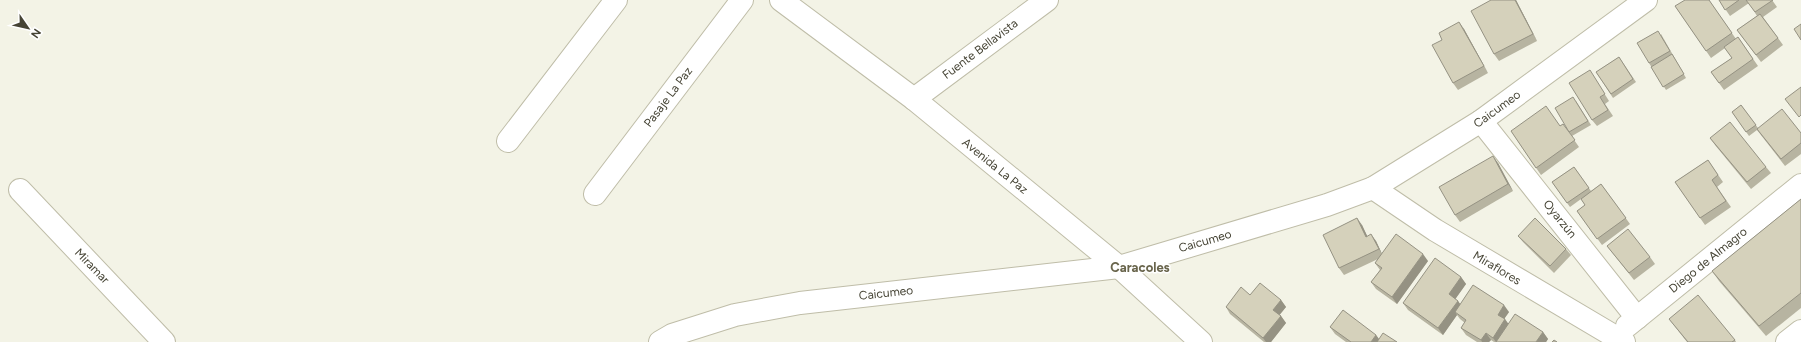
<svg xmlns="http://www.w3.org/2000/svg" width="1801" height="342" font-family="Figtree,sans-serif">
	<rect width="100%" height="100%" fill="#f3f3e6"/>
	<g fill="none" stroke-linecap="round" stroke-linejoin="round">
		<defs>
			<g id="minor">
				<polyline points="781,0 914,99 1119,267 1201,342"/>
				<polyline points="914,99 1047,0"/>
				<polyline points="1481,121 1637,318"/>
				<polyline points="508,141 616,0"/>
				<polyline points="1373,188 1435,230 1624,342"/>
				<polyline points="20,190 164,342"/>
				<polyline points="595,194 742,0"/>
				<polyline points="1627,326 1801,185"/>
				<polyline points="660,342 672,335 735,315 800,303 1119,267 1327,205 1373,188 1481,121 1646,0"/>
				<polyline points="1787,342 1801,331"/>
			</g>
		</defs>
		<use href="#minor" stroke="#bfbda8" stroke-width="24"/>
		<use href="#minor" stroke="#fff" stroke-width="22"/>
	</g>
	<g fill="#b7b4a1">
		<polygon points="1491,0 1516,0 1537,41 1499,61 1494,54"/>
		<polygon points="1709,0 1736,39 1738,37 1758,66 1724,90 1711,72 1732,58 1725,48 1711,58 1675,6"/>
		<polygon points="1719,0 1772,0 1777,7 1763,17 1783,45 1761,62 1737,30 1757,16 1749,3 1730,16"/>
		<polygon points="1464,29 1488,73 1458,90 1453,83"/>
		<polygon points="1661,34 1686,78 1666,90 1649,63"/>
		<polygon points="1619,57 1636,82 1613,98 1596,72"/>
		<polygon points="1594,77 1609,101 1605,104 1613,116 1597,126 1592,120"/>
		<polygon points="1576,101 1591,125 1572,136 1569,132"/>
		<polygon points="1741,105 1758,128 1801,133 1801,154 1785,166 1757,130 1749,136 1732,112"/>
		<polygon points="1563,124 1579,147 1541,175 1511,131 1560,126"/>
		<polygon points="1710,138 1766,167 1771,173 1751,189 1715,145"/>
		<polygon points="1708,160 1723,182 1717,187 1731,207 1705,225 1675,182"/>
		<polygon points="1498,163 1513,191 1460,222 1455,215"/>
		<polygon points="1574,167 1591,191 1601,184 1630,224 1602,245 1577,211 1585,205 1581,199 1570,207 1552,182"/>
		<polygon points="1801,199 1801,308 1766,336 1719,281 1712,271"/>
		<polygon points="1362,225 1367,236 1376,241 1382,254 1428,261 1397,304 1376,289 1371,282 1380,270 1375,263 1378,259 1344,275 1339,268"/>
		<polygon points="1518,236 1566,249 1571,255 1554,273 1523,242"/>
		<polygon points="1607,246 1650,257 1655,264 1634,280"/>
		<polygon points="1461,277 1466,284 1455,299 1458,301 1460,304 1509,312 1504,319 1508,324 1543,332 1548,339 1546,342 1494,342 1491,340 1489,342 1477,342 1466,335 1461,328 1465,323 1460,319 1457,315 1443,335 1408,310 1403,303"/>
		<polygon points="1250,295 1281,300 1286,307 1279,315 1281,316 1286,323 1271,342 1264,342 1230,314 1226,307"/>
		<polygon points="1669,319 1735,340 1736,342 1687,342"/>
		<polygon points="1330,327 1376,335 1379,339 1397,342 1346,342 1335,334"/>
	</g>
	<g fill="#959283">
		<polygon points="1515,0 1516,0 1537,41 1533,34"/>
		<polygon points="1459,22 1464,29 1488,73 1484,66"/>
		<polygon points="1493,156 1498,163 1513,191 1508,184"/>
		<polygon points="1357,218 1362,225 1371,244 1366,237"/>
		<polygon points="1371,234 1376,241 1383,256 1379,249"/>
		<polygon points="1423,254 1428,261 1397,304 1392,297"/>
		<polygon points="1461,277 1466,284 1454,301 1449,294"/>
		<polygon points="1281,300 1286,307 1278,317 1273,310"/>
		<polygon points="1458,301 1463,308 1455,312 1457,315 1443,335 1438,328"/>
		<polygon points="1504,305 1509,312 1502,322 1498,315"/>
		<polygon points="1281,316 1286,323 1271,342 1266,342 1263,338"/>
		<polygon points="1505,319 1510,326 1496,342 1493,338"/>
		<polygon points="1543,332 1548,339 1546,342 1536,342"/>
		<polygon points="1486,333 1491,340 1489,342 1482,342 1481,340"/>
		<polygon points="1376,335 1381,342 1371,342"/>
	</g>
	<g fill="#d5d1bb" stroke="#959283">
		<polygon points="1491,0 1515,0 1533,34 1494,54 1471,11"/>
		<polygon points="1685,0 1709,0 1732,33 1706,51 1675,6"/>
		<polygon points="1719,0 1739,0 1725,10"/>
		<polygon points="1746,0 1773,0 1755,12"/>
		<polygon points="1760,14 1778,38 1756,55 1737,30"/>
		<polygon points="1459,22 1484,66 1453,83 1432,45 1442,40 1439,33"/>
		<polygon points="1801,24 1801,40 1794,29"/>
		<polygon points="1658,31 1670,51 1649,63 1637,43"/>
		<polygon points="1738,37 1753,59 1719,83 1711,72 1732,58 1724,47"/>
		<polygon points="1672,54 1684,74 1663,87 1651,67"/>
		<polygon points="1619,57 1633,79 1611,94 1596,72"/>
		<polygon points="1590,70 1605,94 1600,97 1608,110 1592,120 1569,83"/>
		<polygon points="1801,87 1801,115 1799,117 1785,99"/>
		<polygon points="1573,97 1588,121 1569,132 1555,108"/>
		<polygon points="1741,105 1756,125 1746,132 1732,112"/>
		<polygon points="1546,106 1560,126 1563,124 1575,140 1536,168 1511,131"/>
		<polygon points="1782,109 1801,133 1801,143 1781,159 1757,129"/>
		<polygon points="1730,122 1766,167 1747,182 1710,138"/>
		<polygon points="1493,156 1508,184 1455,215 1439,187"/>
		<polygon points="1708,160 1718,175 1712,180 1726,201 1700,218 1675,182"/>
		<polygon points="1574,167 1589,188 1567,203 1552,182"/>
		<polygon points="1601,184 1626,218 1597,239 1577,211 1585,205 1581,199"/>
		<polygon points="1801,199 1801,293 1759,326 1712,271"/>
		<polygon points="1357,218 1366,237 1371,234 1379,249 1339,268 1323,235"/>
		<polygon points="1535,218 1566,249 1550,266 1518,236"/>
		<polygon points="1628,229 1650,257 1629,273 1607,246"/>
		<polygon points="1396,234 1423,254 1392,297 1371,282 1382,268 1375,263"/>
		<polygon points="1435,258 1461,277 1449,294 1458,301 1438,328 1403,303"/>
		<polygon points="1260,283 1281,300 1273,310 1281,316 1263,338 1226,307 1241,287 1250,295"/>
		<polygon points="1473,285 1504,305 1498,315 1505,319 1493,338 1486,333 1481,340 1461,328 1466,320 1455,312"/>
		<polygon points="1698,295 1735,340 1732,342 1688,342 1669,319"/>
		<polygon points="1343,310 1376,335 1371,342 1351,342 1330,327"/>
		<polygon points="1515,314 1543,332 1536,342 1496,342"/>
		<polygon points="1383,333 1397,342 1377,342"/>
		<polygon points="1554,340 1557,342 1552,342"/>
	</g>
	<g text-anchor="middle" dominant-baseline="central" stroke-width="3" stroke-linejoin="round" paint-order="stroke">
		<g font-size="12" fill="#464435" stroke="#fff">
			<text transform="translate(980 49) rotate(-37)">Fuente Bellavista</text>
			<text transform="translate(668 97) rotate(-53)">Pasaje La Paz</text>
			<text transform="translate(1497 109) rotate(-36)">Caicumeo</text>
			<text transform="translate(995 166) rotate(39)">Avenida La Paz</text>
			<text transform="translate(1560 219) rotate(51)">Oyarzún</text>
			<text transform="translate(1205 241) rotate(-16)">Caicumeo</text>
			<text transform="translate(1708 260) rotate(-39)">Diego de Almagro</text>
			<text transform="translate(92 266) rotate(46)">Miramar</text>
			<text transform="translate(1497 268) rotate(31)">Miraflores</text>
			<text transform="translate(886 293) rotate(-6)">Caicumeo</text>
		</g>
		<g font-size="13" font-weight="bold" fill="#69654c" stroke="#fff">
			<text x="1140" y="267">Caracoles</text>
		</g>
	</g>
	<g transform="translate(28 28) rotate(124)" stroke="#ffffff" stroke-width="3" paint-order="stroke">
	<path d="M0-3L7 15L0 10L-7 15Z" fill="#464435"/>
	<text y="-6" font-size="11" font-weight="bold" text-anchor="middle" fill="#464435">N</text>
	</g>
</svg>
